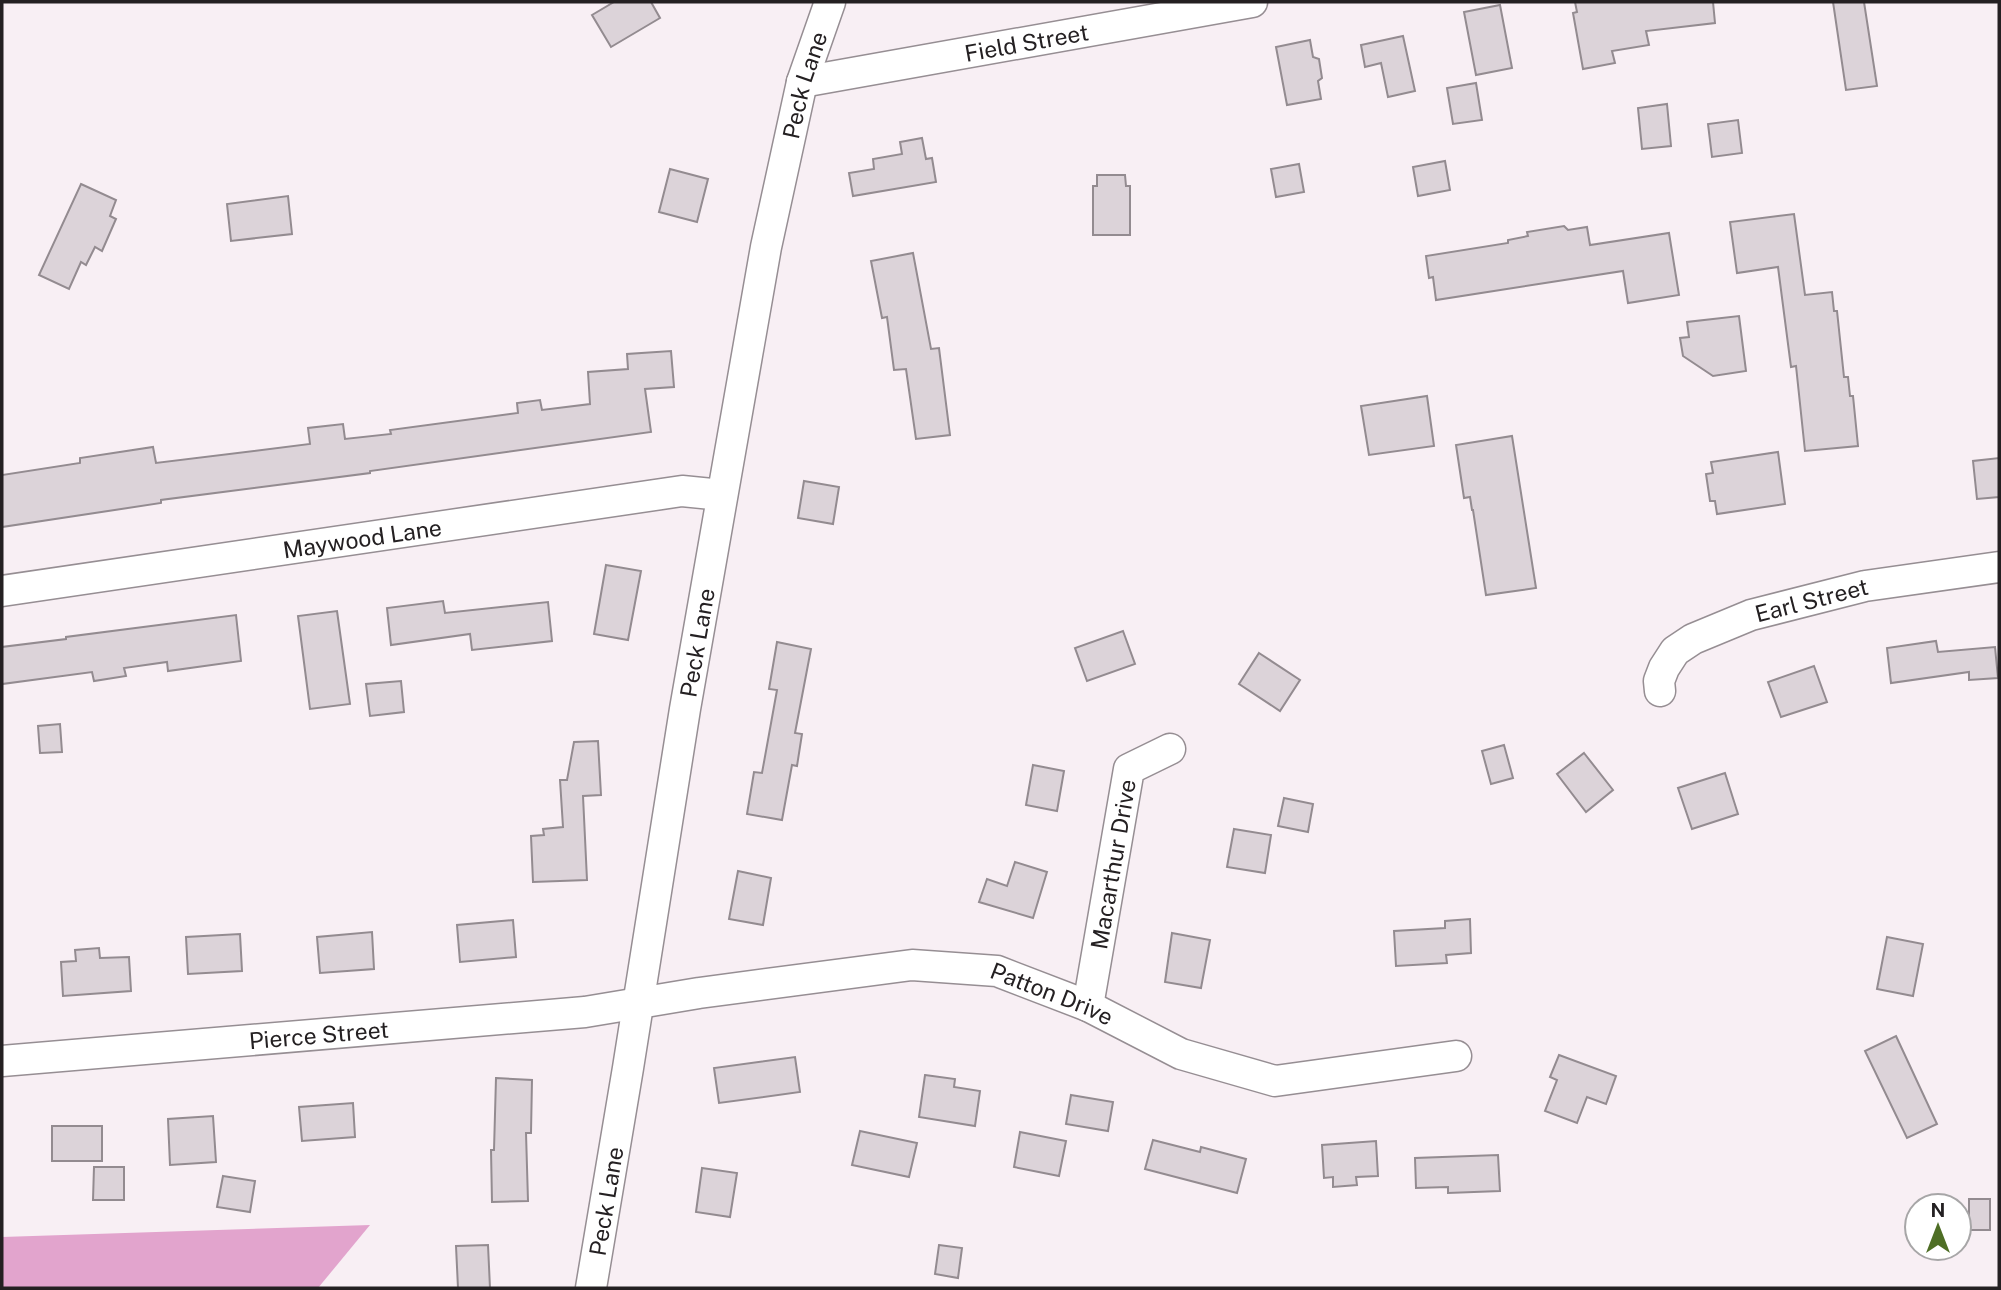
<svg xmlns="http://www.w3.org/2000/svg" width="2001" height="1290" font-family="'Public Sans',sans-serif">
	<rect width="100%" height="100%" fill="#f8eff4"/>
	<polygon fill="#e2a4cd" points="370,1225 318,1288 2,1288 2,1237"/>
	<g fill="#dcd3d9" stroke="#938b90" stroke-width="2">
		<polygon points="614,2 651,2 660,18 611,47 592,15"/>
		<polygon points="1575,2 1713,2 1715,23 1646,31 1649,45 1612,51 1615,63 1583,69 1573,13 1577,12"/>
		<polygon points="1833,2 1864,2 1877,86 1846,90"/>
		<polygon points="1500,5 1512,68 1476,75 1464,12"/>
		<polygon points="1403,36 1415,91 1388,97 1381,63 1365,67 1361,45"/>
		<polygon points="1310,40 1313,57 1319,59 1322,78 1318,81 1321,99 1287,105 1276,47"/>
		<polygon points="1476,83 1482,120 1453,124 1447,88"/>
		<polygon points="1667,104 1671,146 1642,149 1638,108"/>
		<polygon points="1738,120 1742,153 1712,157 1708,124"/>
		<polygon points="922,138 926,159 932,158 936,182 853,196 849,173 874,169 873,159 902,154 900,142"/>
		<polygon points="1445,161 1450,190 1418,196 1413,167"/>
		<polygon points="1299,164 1304,192 1276,197 1271,169"/>
		<polygon points="670,169 708,179 697,222 659,212"/>
		<polygon points="1097,175 1125,175 1126,186 1130,186 1130,235 1093,235 1093,186 1097,186"/>
		<polygon points="81,184 116,200 110,216 116,219 102,251 95,247 86,265 81,262 69,289 39,275"/>
		<polygon points="288,196 292,234 231,241 227,204"/>
		<polygon points="1794,214 1805,295 1832,292 1834,311 1837,311 1844,377 1848,377 1850,396 1853,396 1858,446 1805,451 1796,366 1791,367 1778,267 1737,273 1730,222"/>
		<polygon points="1564,226 1568,230 1587,227 1590,245 1669,233 1679,295 1628,303 1623,271 1436,300 1433,277 1429,278 1426,256 1508,243 1508,240 1528,236 1527,232"/>
		<polygon points="913,253 931,349 939,348 950,435 916,439 906,369 894,370 887,317 882,318 871,261"/>
		<polygon points="1739,316 1746,371 1713,376 1683,356 1680,338 1689,337 1687,322"/>
		<polygon points="671,351 674,387 645,389 651,432 370,471 370,473 161,500 161,503 2,527 2,475 80,463 80,458 153,447 156,463 310,444 308,428 343,424 345,439 391,434 390,430 518,413 517,403 540,400 542,410 590,404 588,372 628,369 627,354"/>
		<polygon points="1427,396 1434,446 1369,455 1361,406"/>
		<polygon points="1512,436 1536,588 1486,595 1473,510 1472,510 1470,497 1464,498 1456,445"/>
		<polygon points="1778,452 1785,504 1717,514 1715,501 1710,501 1706,474 1713,473 1711,462"/>
		<polygon points="1999,458 1999,497 1977,499 1973,461"/>
		<polygon points="804,481 839,487 833,524 798,518"/>
		<polygon points="606,565 641,571 628,640 594,634"/>
		<polygon points="443,601 445,613 548,602 552,641 472,650 470,634 391,645 387,608"/>
		<polygon points="337,611 350,704 310,709 298,616"/>
		<polygon points="236,615 241,661 168,671 167,662 124,668 126,676 94,681 92,672 2,684 2,647 66,639 66,637"/>
		<polygon points="1123,631 1135,664 1087,681 1075,648"/>
		<polygon points="1936,641 1938,652 1995,647 1998,678 1969,680 1969,672 1891,683 1887,648"/>
		<polygon points="777,642 811,649 795,733 802,734 797,766 792,765 782,820 747,814 754,772 762,773 777,690 769,689"/>
		<polygon points="1259,653 1300,680 1280,711 1239,684"/>
		<polygon points="1814,666 1827,702 1781,717 1768,682"/>
		<polygon points="401,681 404,712 370,716 366,684"/>
		<polygon points="60,724 62,752 40,753 38,726"/>
		<polygon points="598,741 601,795 583,796 587,880 533,882 531,836 544,835 543,829 563,827 560,780 567,780 574,742"/>
		<polygon points="1504,745 1513,778 1491,784 1482,751"/>
		<polygon points="1584,753 1613,790 1586,812 1557,774"/>
		<polygon points="1033,765 1064,771 1057,811 1026,805"/>
		<polygon points="1725,773 1738,814 1692,829 1678,788"/>
		<polygon points="1284,798 1313,804 1308,832 1278,826"/>
		<polygon points="1234,829 1271,835 1265,873 1227,867"/>
		<polygon points="1015,862 1047,872 1033,918 979,902 987,879 1007,886"/>
		<polygon points="738,871 771,878 763,925 729,919"/>
		<polygon points="1470,919 1471,953 1446,955 1447,963 1396,966 1394,931 1445,928 1445,921"/>
		<polygon points="513,920 516,957 460,962 457,925"/>
		<polygon points="372,932 374,969 320,973 317,937"/>
		<polygon points="1172,933 1210,940 1201,988 1165,982"/>
		<polygon points="240,934 242,971 188,974 186,937"/>
		<polygon points="1887,937 1923,944 1913,996 1877,989"/>
		<polygon points="99,948 100,958 129,957 131,991 63,996 61,962 76,961 75,950"/>
		<polygon points="1896,1036 1937,1124 1907,1138 1865,1051"/>
		<polygon points="1559,1055 1616,1076 1606,1104 1587,1097 1577,1123 1545,1111 1557,1080 1550,1077"/>
		<polygon points="795,1057 800,1092 719,1103 714,1068"/>
		<polygon points="925,1075 955,1079 954,1087 980,1091 975,1126 919,1117"/>
		<polygon points="496,1078 532,1080 531,1133 526,1133 528,1201 492,1202 491,1150 494,1150"/>
		<polygon points="1071,1095 1113,1102 1108,1131 1066,1124"/>
		<polygon points="353,1103 355,1137 302,1141 299,1107"/>
		<polygon points="213,1116 216,1162 170,1165 168,1119"/>
		<rect x="52" y="1126" width="50" height="35"/>
		<polygon points="860,1131 917,1143 909,1177 852,1165"/>
		<polygon points="1020,1132 1066,1141 1059,1176 1014,1167"/>
		<polygon points="1153,1140 1200,1152 1201,1147 1246,1159 1237,1193 1145,1169"/>
		<polygon points="1376,1141 1378,1176 1356,1177 1357,1185 1333,1187 1333,1177 1324,1178 1322,1145"/>
		<polygon points="1498,1155 1500,1191 1448,1193 1448,1187 1416,1188 1415,1158"/>
		<polygon points="94,1167 124,1167 124,1200 93,1200"/>
		<polygon points="702,1168 737,1173 730,1217 696,1212"/>
		<polygon points="223,1176 255,1181 250,1212 217,1207"/>
		<rect x="1969" y="1199" width="21" height="31"/>
		<polygon points="488,1245 490,1288 458,1288 456,1246"/>
		<polygon points="939,1245 962,1248 958,1278 935,1274"/>
	</g>
	<g fill="none" stroke-linecap="round" stroke-linejoin="round">
		<defs>
			<g id="street">
				<path id="s1" d="M802,82L1252,2"/>
				<path id="s2" d="M2,591L682,491L722,495"/>
				<path id="s3" d="M1660,691L1659,681L1664,668L1675,651L1693,639L1751,615L1865,586L1999,567"/>
				<path id="s4" d="M1088,1006L1129,769L1170,749"/>
				<path id="s5" d="M2,1061L585,1012L699,993L912,965L997,971L1088,1006L1181,1054L1275,1081L1456,1056"/>
				<path id="s6" d="M591,1288L628,1068L685,709L766,247L802,82L830,2"/>
			</g>
		</defs>
		<use href="#street" stroke="#968e93" stroke-width="33"/>
		<use href="#street" stroke="#fff" stroke-width="30"/>
	</g>
	<g text-anchor="middle" dominant-baseline="central" stroke-width="5" stroke-linejoin="round" paint-order="stroke">
		<g font-size="23" fill="#242022" stroke="#fff">
			<text stroke="none"><textPath href="#s1" startOffset="228">Field Street</textPath></text>
			<text stroke="none"><textPath href="#s6" startOffset="1222">Peck Lane</textPath></text>
			<text stroke="none"><textPath href="#s2" startOffset="364">Maywood Lane</textPath></text>
			<text stroke="none"><textPath href="#s3" startOffset="191">Earl Street</textPath></text>
			<text stroke="none"><textPath href="#s6" startOffset="654">Peck Lane</textPath></text>
			<text stroke="none"><textPath href="#s4" startOffset="144">Macarthur Drive</textPath></text>
			<text stroke="none"><textPath href="#s5" startOffset="1060">Patton Drive</textPath></text>
			<text stroke="none"><textPath href="#s5" startOffset="318">Pierce Street</textPath></text>
			<text stroke="none"><textPath href="#s6" startOffset="88">Peck Lane</textPath></text>
		</g>
	</g>
	<rect width="2001" height="1290" fill="none" stroke="#242022" stroke-width="7"/>
	<g transform="translate(1938 1227)"><circle r="33" fill="#ffffff" stroke="#a7a6a7" stroke-width="2"/>
	<path d="M0-5L12 26L0 18L-12 26Z" fill="#4e6e25"/>
	<text y="-10" font-size="19" font-weight="bold" text-anchor="middle" fill="#242022">N</text>
	</g>
</svg>
